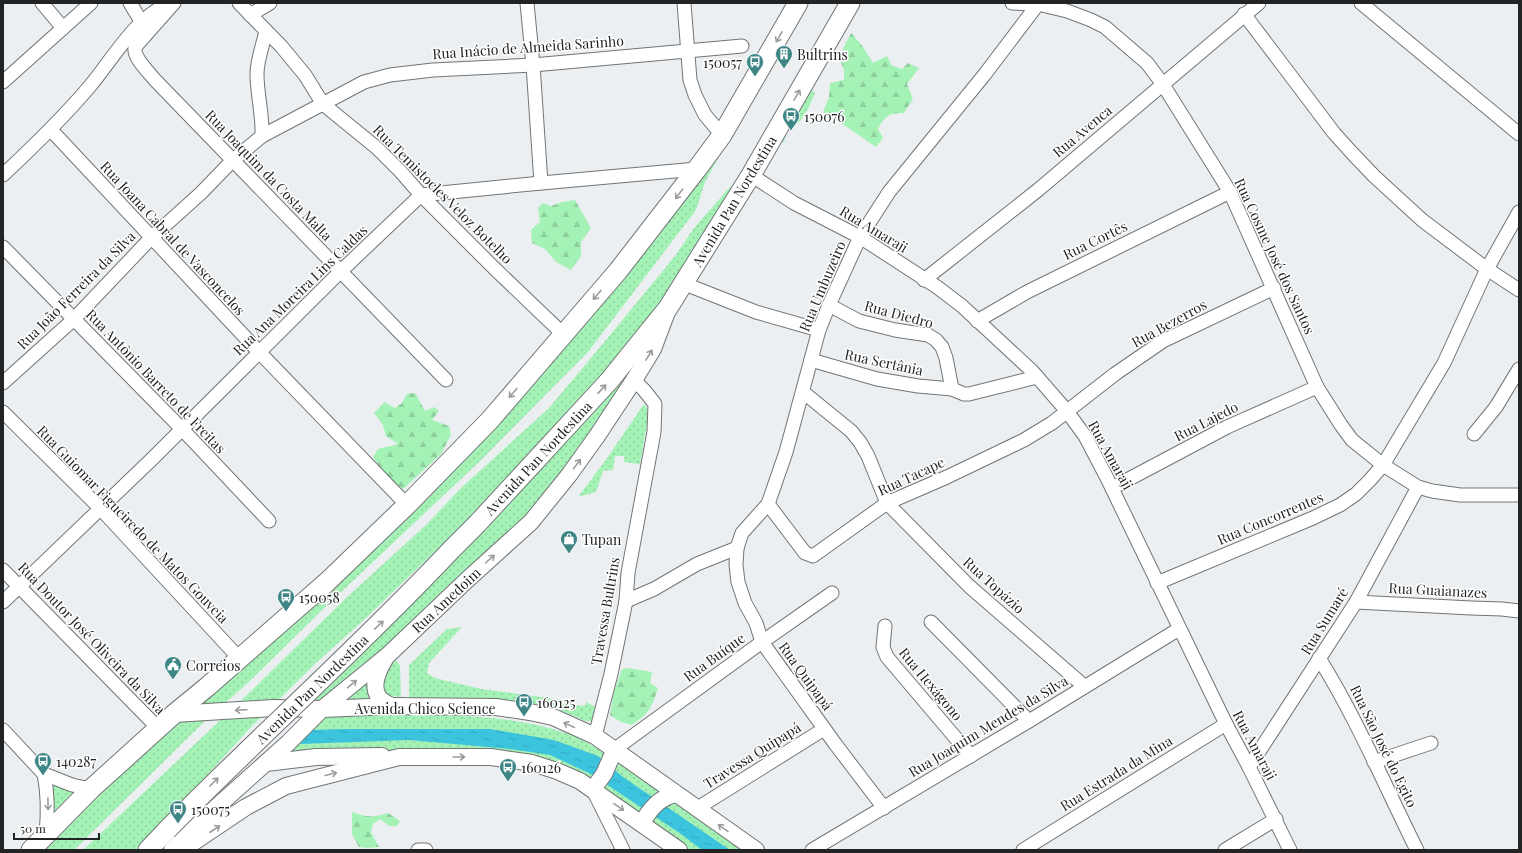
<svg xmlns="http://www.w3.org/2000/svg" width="1522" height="853" font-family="'Playfair Display',serif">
	<defs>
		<pattern id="grass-dots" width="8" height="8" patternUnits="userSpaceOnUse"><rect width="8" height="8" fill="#a5f2b7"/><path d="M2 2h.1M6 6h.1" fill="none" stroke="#8ecf9d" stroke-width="1.8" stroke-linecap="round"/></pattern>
		<pattern id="forest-firs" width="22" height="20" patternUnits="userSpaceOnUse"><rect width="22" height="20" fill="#a5f2b7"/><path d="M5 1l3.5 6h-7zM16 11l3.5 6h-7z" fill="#8ecf9d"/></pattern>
		<pattern id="water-ripples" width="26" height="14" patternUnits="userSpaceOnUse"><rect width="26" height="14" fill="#3cc4de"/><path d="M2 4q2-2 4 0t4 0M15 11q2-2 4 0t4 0" fill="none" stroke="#34a8be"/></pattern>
	</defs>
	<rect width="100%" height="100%" fill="#eceff1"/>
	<g fill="url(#grass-dots)">
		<polygon points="807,84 815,93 808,109 800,121 787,131 784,142 775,143"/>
		<polygon points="733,131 705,182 696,210 588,352 479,462 322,610 251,680 204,722 74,850 39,850 51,837 375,541"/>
		<polygon points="743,178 673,288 607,376 577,401 528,462 367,617 317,662 251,727 139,850 83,850 250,692 345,599 427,524 461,488 549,408 601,346 675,256 694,228 728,189"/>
		<polygon points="663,318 637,372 531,519 322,707 297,706"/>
		<polygon points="644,404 649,412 640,464 624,462 624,456 615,456 613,470 603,471 596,492 578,497 605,461"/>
		<polygon points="462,627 429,663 427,673 435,678 481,689 571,701 572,705 585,706 586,702 596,707 594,716 591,721 585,721 560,710 525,702 409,698 409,665 447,629"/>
		<path d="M396,660L400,666L401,697L390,696L382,693C378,679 385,669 396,660Z"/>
		<polygon points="379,665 383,704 329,706"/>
		<path d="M389,714C450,715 516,714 574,736C586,741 598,749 609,755L594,783L562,765L292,756V744L318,719L336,716Z"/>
		<polygon points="616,758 664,793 641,818 599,787"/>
		<polygon points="48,778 88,790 48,818"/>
		<polygon points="671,801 745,850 685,850 647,822"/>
	</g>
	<g fill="url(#forest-firs)">
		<path d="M851,33L861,44L873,63L887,56L891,65L902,69L908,63L919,68L907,84L913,99L904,113C889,113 885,116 878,129L883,138L876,147L844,125L823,112L829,97L830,83L844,80V70L839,57Z"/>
		<polygon points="575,200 591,228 581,242 581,256 571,270 556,262 545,249 532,243 531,230 540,222 538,208 543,203 551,206 562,202"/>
		<path d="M415,393L425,411L434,407L439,411L432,420L449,426L451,435L441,454L403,489C390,480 382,470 373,457L378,449L398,444L386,436L383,425L374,413L385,402L395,408L401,404L407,394Z"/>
		<path d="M628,668L652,672L650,683L658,688C652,708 649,713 632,725L621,722L610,715L614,691L622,669Z"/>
		<path d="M352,812C367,817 372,818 388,813L400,821L397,826H389L380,819L373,824L371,832L379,847L367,848L359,847L352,834Z"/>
	</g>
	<polygon fill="url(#water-ripples)" points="345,729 490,729 554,740 598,756 623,777 730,850 702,850 681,834 591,774 550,755 510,749 409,740 300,744 312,730"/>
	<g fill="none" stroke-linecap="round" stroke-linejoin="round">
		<defs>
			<g id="minor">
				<polyline points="42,3 63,28"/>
				<polyline points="130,3 141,21"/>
				<path d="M174,3L135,47C133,58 149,72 155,80L446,380"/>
				<polyline points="239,3 281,46 305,75 323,104 377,148 401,172 421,195 494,268 563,334"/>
				<polyline points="527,3 533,65 541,183"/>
				<polyline points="684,3 690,80 695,95 705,115 722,135"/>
				<polyline points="1012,3 1038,4 1067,11 1091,20 1105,27 1147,63 1162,83 1230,192 1317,387 1341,425 1352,440 1383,465 1418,487 1432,491 1460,495 1519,495"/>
				<polyline points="1361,3 1519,134"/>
				<polyline points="1244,14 1334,133 1353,154 1374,176 1422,220 1487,269 1519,290"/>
				<polyline points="250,15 270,3"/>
				<polyline points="3,82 91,3"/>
				<polyline points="51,130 259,352 407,505"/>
				<path d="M262,136C263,115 257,95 257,74C257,60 263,45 266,31"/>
				<path d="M3,175C34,146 63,118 90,86C111,61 137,16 167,5"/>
				<polyline points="751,175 794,203 860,237 937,287 962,306 1032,371 1066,410 1085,436 1107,478 1226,724 1249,767 1290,850"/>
				<polyline points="3,247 182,429 269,521"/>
				<polyline points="924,280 1038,190 1259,3"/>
				<polyline points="685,284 756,312 819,330"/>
				<polyline points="829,305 859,321 895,330 928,335 936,340 942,347 946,358 952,389"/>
				<polyline points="977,321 1027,292 1230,192"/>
				<polyline points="811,360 877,379 918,386 952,389 964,394 969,394 1037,377"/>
				<polyline points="3,383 74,319 151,238 201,193 232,161 262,136 364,82 390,75 433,70 533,65 742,46"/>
				<polyline points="803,392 851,431 860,442 868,456 887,503 969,586 1084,686"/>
				<polyline points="3,412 100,508 239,658"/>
				<polyline points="1474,434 1496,407 1519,369"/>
				<polyline points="1112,488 1227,427 1317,387"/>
				<polyline points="768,504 805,553 813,556 887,503 947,477 1024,440 1052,423 1115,374 1163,341 1274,288"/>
				<polyline points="737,548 736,565 738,582 745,603 756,623 762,642 836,745 884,808"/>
				<polyline points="3,570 158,728"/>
				<polyline points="1157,583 1313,518 1340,505 1356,494 1370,480 1383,465 1444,363 1487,269 1519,212"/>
				<polyline points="626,601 654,589 697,564 737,548 742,533 768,504 786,452 819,330 829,305 860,237 889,192 985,74 1038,4"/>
				<polyline points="3,602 151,460 341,271 421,195 541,183 697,169"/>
				<polyline points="1356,602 1471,608 1502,609 1519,611"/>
				<polyline points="931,622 1029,721"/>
				<polyline points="885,626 883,647 887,657 971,756"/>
				<path d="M1319,658C1357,719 1385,786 1417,850"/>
				<polyline points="3,730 44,774 72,785 91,789"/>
				<polyline points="595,736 611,674 626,601 628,573 654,432 655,404 644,390 634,380"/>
				<polyline points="615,749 762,642 832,593"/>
				<polyline points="1374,762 1431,743"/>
				<polyline points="1249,767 1356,602 1418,487"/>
				<path d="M44,774C48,794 48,814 46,834"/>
				<polyline points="593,790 623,850"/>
				<polyline points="696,809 824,729"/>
				<polyline points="418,850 426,850"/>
				<polyline points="812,850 1029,721 1179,629"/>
				<polyline points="1023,850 1226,724"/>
				<polyline points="1225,850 1276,819"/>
			</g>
			<g id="major">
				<path d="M385,659C379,669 371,684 378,696C381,701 387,704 392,706"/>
				<polyline points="174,714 273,708 322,709 392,706 496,707 530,712 553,717 595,736 756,850"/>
				<polyline points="266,763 316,757 382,756"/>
				<polyline points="593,789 604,774 615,749"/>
				<path d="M642,823C650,809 659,798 675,794"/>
				<polyline points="172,850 202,820 288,743 322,709 387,656 468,579 531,522 569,475 597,436 634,380 653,349 667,312"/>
				<polyline points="182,850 246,807 286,786 399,757 491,757 532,763 557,771 580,781 679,850"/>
			</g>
			<g id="highway">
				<polyline points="451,550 477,524 609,381 668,308 751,175 850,3"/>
				<polyline points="31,850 91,789 174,714 207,687 327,582 407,505 490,420 618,271 697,169 722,135 798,3"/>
				<polyline points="148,850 167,830"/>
			</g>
		</defs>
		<use href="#minor" stroke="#727476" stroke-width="15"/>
		<use href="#major" stroke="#727476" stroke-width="18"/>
		<use href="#highway" stroke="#727476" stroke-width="21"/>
		<use href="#minor" stroke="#fff" stroke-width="13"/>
		<use href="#major" stroke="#fff" stroke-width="16"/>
		<use href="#highway" stroke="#fff" stroke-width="19"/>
		<defs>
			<path id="highway-bridge" d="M167,830C260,735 360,647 451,550"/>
		</defs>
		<use href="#highway-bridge" stroke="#727476" stroke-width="21" stroke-linecap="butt"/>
		<use href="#highway-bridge" stroke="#fff" stroke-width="19"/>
	</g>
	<defs><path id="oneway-shaft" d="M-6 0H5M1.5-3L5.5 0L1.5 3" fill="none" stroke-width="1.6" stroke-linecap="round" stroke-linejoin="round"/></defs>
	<g stroke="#9c9c9c">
		<use href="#oneway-shaft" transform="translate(779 37) rotate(120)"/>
		<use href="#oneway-shaft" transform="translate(797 95) rotate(-60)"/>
		<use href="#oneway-shaft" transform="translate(679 194) rotate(127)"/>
		<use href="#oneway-shaft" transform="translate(597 295) rotate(131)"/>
		<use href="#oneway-shaft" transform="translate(649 355) rotate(-58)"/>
		<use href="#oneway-shaft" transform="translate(602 389) rotate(-47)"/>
		<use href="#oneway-shaft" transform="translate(513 393) rotate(131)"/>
		<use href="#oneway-shaft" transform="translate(577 464) rotate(-54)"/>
		<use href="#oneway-shaft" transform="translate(490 559) rotate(-42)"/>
		<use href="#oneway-shaft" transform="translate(379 625) rotate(-44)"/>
		<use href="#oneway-shaft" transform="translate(352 684) rotate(-39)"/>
		<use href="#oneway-shaft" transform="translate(241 710) rotate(177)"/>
		<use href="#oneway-shaft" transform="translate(569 725) rotate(-155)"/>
		<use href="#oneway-shaft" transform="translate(459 757)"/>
		<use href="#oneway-shaft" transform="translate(331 774) rotate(-14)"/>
		<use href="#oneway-shaft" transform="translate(214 782) rotate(-45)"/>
		<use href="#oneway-shaft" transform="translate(48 804) rotate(89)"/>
		<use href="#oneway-shaft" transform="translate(619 807) rotate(35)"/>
		<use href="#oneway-shaft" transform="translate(723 828) rotate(-145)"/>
		<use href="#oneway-shaft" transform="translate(215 829) rotate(-33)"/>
	</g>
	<defs>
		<symbol id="building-pin" viewBox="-11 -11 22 30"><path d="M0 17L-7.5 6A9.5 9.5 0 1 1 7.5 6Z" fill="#3e8685" stroke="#fff"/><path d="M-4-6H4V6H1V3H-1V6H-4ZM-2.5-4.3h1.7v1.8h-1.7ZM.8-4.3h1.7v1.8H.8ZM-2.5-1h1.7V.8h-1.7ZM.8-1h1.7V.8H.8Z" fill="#fff"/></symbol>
		<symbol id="bus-pin" viewBox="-11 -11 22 30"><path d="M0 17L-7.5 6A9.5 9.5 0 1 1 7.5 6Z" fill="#3e8685" stroke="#fff"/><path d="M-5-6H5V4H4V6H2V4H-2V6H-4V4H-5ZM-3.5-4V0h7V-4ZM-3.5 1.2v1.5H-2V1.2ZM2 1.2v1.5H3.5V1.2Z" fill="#fff"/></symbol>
		<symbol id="shop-pin" viewBox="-11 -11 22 30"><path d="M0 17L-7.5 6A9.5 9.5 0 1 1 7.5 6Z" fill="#3e8685" stroke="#fff"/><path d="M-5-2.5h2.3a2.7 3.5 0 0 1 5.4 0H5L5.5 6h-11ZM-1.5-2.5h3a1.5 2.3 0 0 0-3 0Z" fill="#fff"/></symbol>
		<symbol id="civic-pin" viewBox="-11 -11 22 30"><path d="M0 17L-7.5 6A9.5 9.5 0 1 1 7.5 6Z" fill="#3e8685" stroke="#fff"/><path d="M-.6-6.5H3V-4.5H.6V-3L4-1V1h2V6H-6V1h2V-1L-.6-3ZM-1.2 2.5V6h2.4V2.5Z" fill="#fff"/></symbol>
	</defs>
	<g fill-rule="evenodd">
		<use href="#building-pin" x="774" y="44" width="20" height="27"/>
		<use href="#bus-pin" x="745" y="52" width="20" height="27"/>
		<use href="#bus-pin" x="781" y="106" width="20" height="27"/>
		<use href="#shop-pin" x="559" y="529" width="20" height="27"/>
		<use href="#bus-pin" x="276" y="587" width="20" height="27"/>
		<use href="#civic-pin" x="163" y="655" width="20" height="27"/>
		<use href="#bus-pin" x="514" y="692" width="20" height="27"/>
		<use href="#bus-pin" x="33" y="751" width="20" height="27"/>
		<use href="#bus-pin" x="498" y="757" width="20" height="27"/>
		<use href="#bus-pin" x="168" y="799" width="20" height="27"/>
	</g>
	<g text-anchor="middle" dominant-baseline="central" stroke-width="3" stroke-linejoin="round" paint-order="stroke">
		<g font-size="14" fill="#222324" stroke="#fff">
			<text transform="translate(528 47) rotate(-4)">Rua Inácio de Almeida Sarinho</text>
			<text transform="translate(1082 131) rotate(-40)">Rua Avenca</text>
			<text transform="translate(269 175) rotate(46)">Rua Joaquim da Costa Malta</text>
			<text transform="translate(443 194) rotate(45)">Rua Temistocles Veloz Botelho</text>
			<text transform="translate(734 201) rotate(-59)">Avenida Pan Nordestina</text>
			<text transform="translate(874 229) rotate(31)">Rua Amaraji</text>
			<text transform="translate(173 238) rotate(47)">Rua Joana Cabral de Vasconcelos</text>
			<text transform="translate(1095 240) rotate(-26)">Rua Cortês</text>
			<text transform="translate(1275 256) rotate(65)">Rua Cosme José dos Santos</text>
			<text transform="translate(822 286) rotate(-67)">Rua Umbuzeiro</text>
			<text transform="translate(76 290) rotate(-45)">Rua João Ferreira da Silva</text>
			<text transform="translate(300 290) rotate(-44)">Rua Ana Moreira Lins Caldas</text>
			<text transform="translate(899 314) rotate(15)">Rua Diedro</text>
			<text transform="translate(1169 323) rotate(-29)">Rua Bezerros</text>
			<text transform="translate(884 362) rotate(12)">Rua Sertânia</text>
			<text transform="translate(156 381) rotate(46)">Rua Antônio Barreto de Freitas</text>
			<text transform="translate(1206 421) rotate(-27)">Rua Lajedo</text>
			<text transform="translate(1111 455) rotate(61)">Rua Amaraji</text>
			<text transform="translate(538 458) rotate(-47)">Avenida Pan Nordestina</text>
			<text transform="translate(911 476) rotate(-25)">Rua Tacape</text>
			<text transform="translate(1270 518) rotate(-23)">Rua Concorrentes</text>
			<text transform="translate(133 524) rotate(46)">Rua Guiomar Figueiredo de Matos Gouveia</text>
			<text transform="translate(994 585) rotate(42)">Rua Topázio</text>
			<text transform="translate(1438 590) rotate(3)">Rua Guaianazes</text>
			<text transform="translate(446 600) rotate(-43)">Rua Amedoim</text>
			<text transform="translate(605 611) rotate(-80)">Travessa Bultrins</text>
			<text transform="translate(1324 621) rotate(-58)">Rua Sumaré</text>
			<text transform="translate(92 638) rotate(46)">Rua Doutor José Oliveira da Silva</text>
			<text transform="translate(714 657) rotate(-36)">Rua Buíque</text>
			<text transform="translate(806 676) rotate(54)">Rua Quipapá</text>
			<text transform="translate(931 684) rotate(50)">Rua Hexágono</text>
			<text transform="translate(312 689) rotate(-44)">Avenida Pan Nordestina</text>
			<text x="425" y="708">Avenida Chico Science</text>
			<text transform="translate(988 726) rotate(-31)">Rua Joaquim Mendes da Silva</text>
			<text transform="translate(1255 745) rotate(62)">Rua Amaraji</text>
			<text transform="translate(1384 746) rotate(64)">Rua São José do Egito</text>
			<text transform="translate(752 755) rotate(-32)">Travessa Quipapá</text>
			<text transform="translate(1116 773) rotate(-32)">Rua Estrada da Mina</text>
		</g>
		<g font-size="14" fill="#222324" stroke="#fff" text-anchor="start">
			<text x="797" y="54">Bultrins</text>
			<text x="742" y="62" text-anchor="end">150057</text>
			<text x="804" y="116">150076</text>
			<text x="582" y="539">Tupan</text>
			<text x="299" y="597">150058</text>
			<text x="186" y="665">Correios</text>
			<text x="537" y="702">160125</text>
			<text x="56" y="761">140287</text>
			<text x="521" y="767">160126</text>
			<text x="191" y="809">150075</text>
		</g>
	</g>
	<rect width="1522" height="853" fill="none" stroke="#222324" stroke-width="8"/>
	<path d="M14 833v6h85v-6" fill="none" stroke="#222324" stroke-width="2"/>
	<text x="20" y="833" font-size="12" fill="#222324" stroke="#ffffff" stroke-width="3" paint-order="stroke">50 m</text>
</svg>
